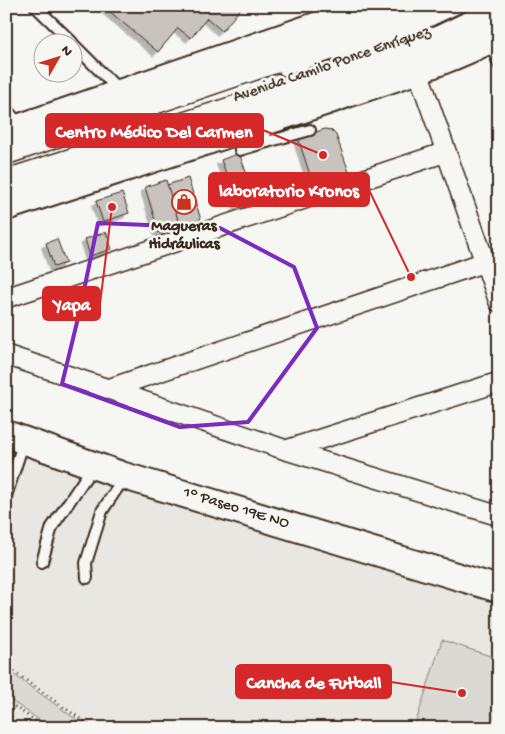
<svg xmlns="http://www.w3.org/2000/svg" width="505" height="734" font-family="'Gochi Hand',sans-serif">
	<defs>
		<filter id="shadow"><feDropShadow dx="-4.5" dy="4.5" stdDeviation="0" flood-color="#0004"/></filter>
	</defs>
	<rect width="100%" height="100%" fill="#f6f6f2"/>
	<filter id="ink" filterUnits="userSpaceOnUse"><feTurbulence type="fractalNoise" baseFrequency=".02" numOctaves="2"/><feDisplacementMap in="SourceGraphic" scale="10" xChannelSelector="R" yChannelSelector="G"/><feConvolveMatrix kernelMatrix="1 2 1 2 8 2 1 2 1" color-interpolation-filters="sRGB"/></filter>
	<g filter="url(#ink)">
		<polygon fill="#e8e7e2" points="6,444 499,600 499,728 6,728"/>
		<g fill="#dad9d3" stroke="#8a8278">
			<polygon points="442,640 499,659 499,728 414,728"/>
			<polygon points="6,669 88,728 51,728 6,697"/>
		</g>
		<g fill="#c8c3be" stroke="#3b2a1e" filter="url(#shadow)">
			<polygon points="103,6 243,6 222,31 207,18 191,38 178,28 158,52"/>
			<polygon points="325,129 331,130 336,135 349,172 313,184 298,138"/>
			<polygon points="239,153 257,202 239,208 221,160"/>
			<polygon points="188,178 201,220 180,227 167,185"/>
			<polygon points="166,180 180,227 159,233 145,187"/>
			<polygon points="122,193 129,213 103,222 96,201"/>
			<polygon points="106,232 112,249 90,256 85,239"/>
			<polygon points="57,239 66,263 54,267 46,243"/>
		</g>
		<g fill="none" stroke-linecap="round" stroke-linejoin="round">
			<defs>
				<g id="lane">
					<polyline points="35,6 72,42"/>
					<polyline points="490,40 499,65"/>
					<polyline points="72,43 120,91"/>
					<polyline points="341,62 429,32"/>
					<polyline points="284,70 417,27 462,6"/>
					<polyline points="6,109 20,125"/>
					<polyline points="261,125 267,142 310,130"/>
					<polyline points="240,150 267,142"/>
					<polyline points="6,496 24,441"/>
					<polyline points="42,562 52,527 88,474 90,466"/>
					<polyline points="87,578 86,563 102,511 120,484 121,477"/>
				</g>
				<g id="street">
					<polyline points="417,69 499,302"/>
					<polyline points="6,298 446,152"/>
					<polyline points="6,355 108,389 286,450 499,516"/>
					<polyline points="108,389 485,262"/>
					<polyline points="286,450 499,382"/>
				</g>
				<g id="secondary">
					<polyline points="6,132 374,6"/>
					<path d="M6,207C115,171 225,136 333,99C389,79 447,63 499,35"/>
					<polyline points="6,434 121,475 499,589"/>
				</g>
				<g id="primary">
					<polyline points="6,150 430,6"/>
					<polyline points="6,184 413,53 499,12"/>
				</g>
			</defs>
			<use href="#lane" stroke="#3b2a1e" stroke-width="14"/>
			<use href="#street" stroke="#3b2a1e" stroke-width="22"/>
			<use href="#secondary" stroke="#3b2a1e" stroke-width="30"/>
			<use href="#primary" stroke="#3b2a1e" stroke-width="31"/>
			<g stroke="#3b2a1e" stroke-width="3" stroke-dasharray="1 4" stroke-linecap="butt">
				<polyline points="6,666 93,728"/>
				<polyline points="6,701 46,728"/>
			</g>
			<use href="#lane" stroke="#f6f6f2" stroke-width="10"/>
			<use href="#street" stroke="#f6f6f2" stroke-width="19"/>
			<use href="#secondary" stroke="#f6f6f2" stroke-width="26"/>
			<use href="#primary" stroke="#f6f6f2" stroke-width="28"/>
		</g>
	</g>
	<path fill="none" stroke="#7b2cbf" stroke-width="4" stroke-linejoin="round" d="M98,223L220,228L294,267L317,328L248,422L180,427L62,384L79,314Z"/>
	<defs>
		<symbol id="shop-ring" viewBox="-11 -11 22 22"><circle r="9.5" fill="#f6f6f2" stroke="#c8321e" stroke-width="1.5"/><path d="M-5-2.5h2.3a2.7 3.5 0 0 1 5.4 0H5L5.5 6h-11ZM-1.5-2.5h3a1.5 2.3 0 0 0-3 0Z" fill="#c8321e"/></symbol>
	</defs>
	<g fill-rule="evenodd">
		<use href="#shop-ring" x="170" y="188" width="28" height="28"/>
	</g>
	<g text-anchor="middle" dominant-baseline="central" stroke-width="5" stroke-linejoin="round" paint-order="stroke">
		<g font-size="16" fill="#3b2a1e" stroke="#f6f6f2">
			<text transform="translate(332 65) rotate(-19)">Avenida Camilo Ponce Enríquez</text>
			<text transform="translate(236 509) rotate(17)">1° Paseo 19E NO</text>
		</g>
		<g font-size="16" font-weight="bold" fill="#3b2a1e" stroke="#f6f6f2">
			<text x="184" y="227">Magueras<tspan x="184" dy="18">Hidráulicas</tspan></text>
		</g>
	</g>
	<path fill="none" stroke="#d62828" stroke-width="2" d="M323 155L263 130M411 277L369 190M112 207L100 304M462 693L391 682"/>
	<g fill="#d62828" stroke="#f6f6f2" stroke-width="2">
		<circle cx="323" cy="155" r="5"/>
		<circle cx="411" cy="277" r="5"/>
		<circle cx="112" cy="207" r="5"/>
		<circle cx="462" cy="693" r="5"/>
	</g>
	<g fill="#d62828" stroke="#d62828" stroke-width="2">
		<rect x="46" y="114" width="217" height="33" rx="5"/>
		<rect x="209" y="173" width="160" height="33" rx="5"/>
		<rect x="43" y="287" width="57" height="33" rx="5"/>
		<rect x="236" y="665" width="155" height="33" rx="5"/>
	</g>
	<g font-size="18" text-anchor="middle" font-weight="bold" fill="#fff">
		<text x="154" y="137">Centro Médico Del Carmen</text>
		<text x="289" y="196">laboratorio Kronos</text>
		<text x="72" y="310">Yapa</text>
		<text x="314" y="688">Cancha de Futball</text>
	</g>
	<rect width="505" height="734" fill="none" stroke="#f6f6f2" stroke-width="25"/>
	<rect x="12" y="12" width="480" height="709" fill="none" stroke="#3b2a1e" stroke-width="2" filter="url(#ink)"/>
	<g transform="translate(58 58) rotate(51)"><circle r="24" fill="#f6f6f2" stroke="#aba49d"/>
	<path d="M0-4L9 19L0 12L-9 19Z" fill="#c8321e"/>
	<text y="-8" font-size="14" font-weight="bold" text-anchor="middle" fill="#3b2a1e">N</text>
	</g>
</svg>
